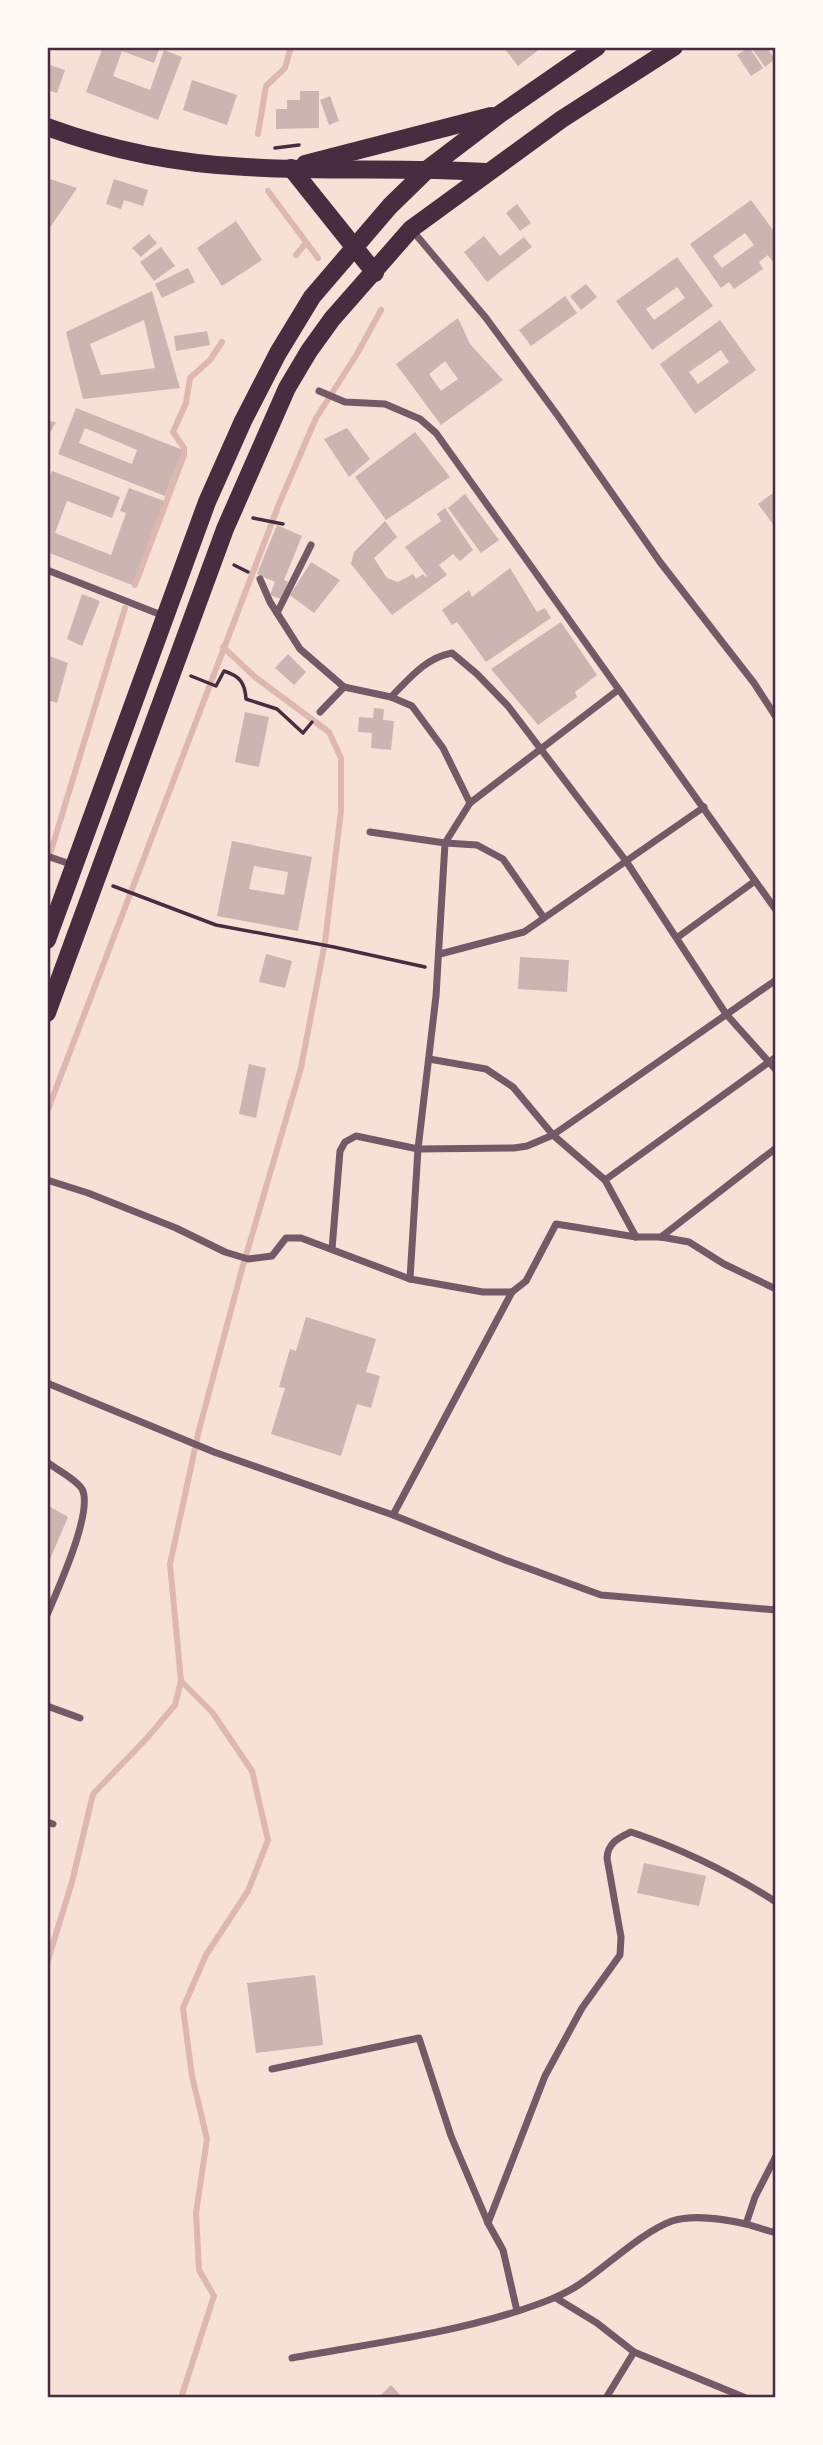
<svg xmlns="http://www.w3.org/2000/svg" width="823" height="2445" font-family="'Source Serif 4',serif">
	<rect width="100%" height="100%" fill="#f7e1d7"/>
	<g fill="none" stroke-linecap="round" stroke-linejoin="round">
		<g stroke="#dcb8b0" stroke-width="6">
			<polyline points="258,134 266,86 285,68 291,47"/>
			<polyline points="268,191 318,258"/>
			<polyline points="296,255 306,243"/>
			<polyline points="135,585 184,455 184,448 173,432 186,403 190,378 210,360 222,342"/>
			<polyline points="47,864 125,608"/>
			<polyline points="47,1112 279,504 316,418 357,354 381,310"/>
			<polyline points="181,1681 212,1712 252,1771 268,1840 248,1891 206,1955 183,2008 192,2076 207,2139 196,2213 199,2270 214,2296 181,2398"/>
			<polyline points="47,1963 72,1882 93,1794 147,1738 175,1705 181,1681 170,1564 199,1430 242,1269 301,1068 325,942 341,811 341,758 329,732 255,677 223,647"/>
		</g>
	</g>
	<g fill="#ccb4b1" fill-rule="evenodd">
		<polygon points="103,47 160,47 154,63 122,51 113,76 150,90 164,50 182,57 158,120 86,92"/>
		<polygon points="503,47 542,47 518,66"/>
		<polygon points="749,47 763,68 751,76 737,55"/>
		<polygon points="751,47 766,47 775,59 765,67"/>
		<polygon points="47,64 65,70 57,93 47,90"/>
		<polygon points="192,80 237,95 227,125 183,110"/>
		<polygon points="300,91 319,91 319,128 276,129 276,109 287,109 287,100 300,100"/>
		<polygon points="330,96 339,121 329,125 320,100"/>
		<polygon points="47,178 77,188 47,232"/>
		<polygon points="114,179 148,190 143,206 124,200 121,209 106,204"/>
		<path d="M751,200L776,234V260L773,262L768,255L759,262L763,269L734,289L729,282L721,288L690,244ZM745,233L754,245L722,268L713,256Z"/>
		<polygon points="517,204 531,223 520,231 506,213"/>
		<polygon points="236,221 262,260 222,286 197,248"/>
		<polygon points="149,234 157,243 141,257 132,248"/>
		<polygon points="484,236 500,256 524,237 532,247 487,282 464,252"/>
		<polygon points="161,247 175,266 154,281 140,262"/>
		<path d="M677,257L713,306L652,350L616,301ZM677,287L685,298L654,320L646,309Z"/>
		<polygon points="188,268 195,282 162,298 155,284"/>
		<polygon points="586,284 597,297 581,310 570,296"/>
		<path d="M152,291L180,388L83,399L66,332ZM144,320L155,368L101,375L90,344Z"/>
		<polygon points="565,296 577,313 531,346 519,330"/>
		<path d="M458,318L470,344L503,380L441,425L396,364ZM445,361L458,379L441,391L429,374Z"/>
		<path d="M720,320L756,370L695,414L660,364ZM721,350L729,362L698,384L689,372Z"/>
		<polygon points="207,331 210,345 176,351 174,336"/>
		<path d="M76,408L183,450L165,496L58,454ZM85,428L137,450L132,464L79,443Z"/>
		<polygon points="47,421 56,422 47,438"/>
		<polygon points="347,428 370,459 349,477 324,439"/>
		<polygon points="415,432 450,477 386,520 355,477"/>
		<polygon points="52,471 120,497 112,518 67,501 55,533 111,555 126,513 120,511 129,488 164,501 132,585 47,552 47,484"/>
		<polygon points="776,491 776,528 758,504"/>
		<polygon points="465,494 499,540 481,553 448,508"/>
		<polygon points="445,508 473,550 460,561 453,554 439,565 447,575 392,615 351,564 354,552 385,521 397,537 374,558 387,578 398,582 413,574 416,579 423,574 426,577 427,576 405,547 441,521 437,514"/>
		<polygon points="277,525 302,536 284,580 288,582 281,599 270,595 275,582 257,574"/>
		<polygon points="311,562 340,580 314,613 290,595"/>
		<polygon points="510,568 537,612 545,608 551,618 486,662 457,622 452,625 442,610 469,590 472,597"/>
		<polygon points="82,594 100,601 82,646 67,639"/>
		<polygon points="561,622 597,675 575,692 577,697 538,725 491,669"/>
		<polygon points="288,654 306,672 294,685 275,668"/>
		<polygon points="47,655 68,663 57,703 47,700"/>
		<polygon points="374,708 384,709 383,720 394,721 391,750 371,748 372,733 358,732 359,717 373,718"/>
		<polygon points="245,712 269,717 259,767 235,762"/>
		<path d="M232,841L312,857L298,931L217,916ZM254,866L288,872L284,895L249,889Z"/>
		<polygon points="266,954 292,961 285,988 259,982"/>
		<polygon points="520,957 569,960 567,992 518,989"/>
		<polygon points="249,1064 266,1068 256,1118 239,1114"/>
		<polygon points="306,1317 376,1339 366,1372 380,1376 371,1408 357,1404 341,1456 271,1434 285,1388 279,1387 290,1349 296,1351"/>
		<polygon points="47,1505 68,1517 47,1566"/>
		<polygon points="644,1863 706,1876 699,1906 637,1893"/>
		<polygon points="315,1975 323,2045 256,2053 247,1983"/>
		<polygon points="391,2385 403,2398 378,2398"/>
	</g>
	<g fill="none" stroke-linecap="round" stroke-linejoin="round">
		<g stroke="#4a2c40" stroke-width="3.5">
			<polyline points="275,148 299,145"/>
			<polyline points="253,518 283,524"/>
			<polyline points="234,565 248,572"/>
			<path d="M191,676L216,686L224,671C240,676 245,683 246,699L277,709L303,733L312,722"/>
			<polyline points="113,886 216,925 334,947 425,967"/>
		</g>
		<g stroke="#755966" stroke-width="7">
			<polyline points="412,230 486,318 558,416 660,562 754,683 776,717"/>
			<polyline points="319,391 345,402 385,404 420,419 436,433 776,910"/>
			<polyline points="47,570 164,616"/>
			<polyline points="260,579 270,602 300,649 344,687 391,697 412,706 443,748 470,803"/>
			<polyline points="277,613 311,545"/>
			<path d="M391,697C409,679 425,658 452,653L477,674L508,706L626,861L726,1014L776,1070"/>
			<polyline points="320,712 344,687"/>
			<polyline points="370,832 445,843 477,845 503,859 544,918"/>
			<polyline points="47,856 73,865"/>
			<polyline points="678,937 755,881"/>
			<polyline points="440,954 524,932 704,807"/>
			<polyline points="429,1059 486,1069 513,1087 553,1135 605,1180"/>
			<polyline points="47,1180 88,1193 176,1228 225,1252 248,1259 272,1256 286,1238 301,1238 410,1279 483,1292 512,1292 526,1281 556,1224 636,1237 661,1237 689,1242 724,1264 776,1289"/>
			<polyline points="636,1237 605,1180 776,1057"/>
			<polyline points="661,1237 776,1148"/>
			<polyline points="332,1249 340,1151 345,1142 356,1136 418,1149 514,1148 527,1146 553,1135 776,980"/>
			<polyline points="410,1279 418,1149 436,996 445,843 470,803 618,690"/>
			<polyline points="47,1383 214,1452 393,1515 505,1560 601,1595 776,1610"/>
			<path d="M47,1462C57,1470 76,1479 82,1489C94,1511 57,1591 47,1615"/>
			<polyline points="393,1515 512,1292"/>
			<polyline points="47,1706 80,1718"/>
			<polyline points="47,1822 53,1824"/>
			<polyline points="272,2069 419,2038 451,2136 488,2223 503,2250 517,2311"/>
			<path d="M488,2223L545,2076L582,2008L620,1955L621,1937L607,1858C608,1842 619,1838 631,1832C682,1849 731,1873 776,1902"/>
			<polyline points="746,2224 776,2233"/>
			<polyline points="556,2298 597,2323 634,2352 746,2398"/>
			<path d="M292,2358C368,2344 448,2334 521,2310C542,2303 562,2296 580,2284C607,2266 642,2232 672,2221C694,2214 723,2219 746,2224L755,2197L776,2156"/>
			<polyline points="606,2398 634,2352"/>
		</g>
		<g stroke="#4a2c40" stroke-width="18">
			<path d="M47,127C110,150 180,164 246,167C326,172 406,167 486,172"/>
			<polyline points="305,164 491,116"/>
			<polyline points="291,168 375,273"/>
			<polyline points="47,940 207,502 243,421 278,353 312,297 390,206 429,168 500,114 597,47"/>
			<polyline points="47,1013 225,529 287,388 309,351 332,319 411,229 562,119 674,47"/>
		</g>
	</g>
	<rect width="823" height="2445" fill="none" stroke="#fffaf5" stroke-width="98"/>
	<rect x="49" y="49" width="725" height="2347" fill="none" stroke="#4a2c40" stroke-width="2.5"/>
</svg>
